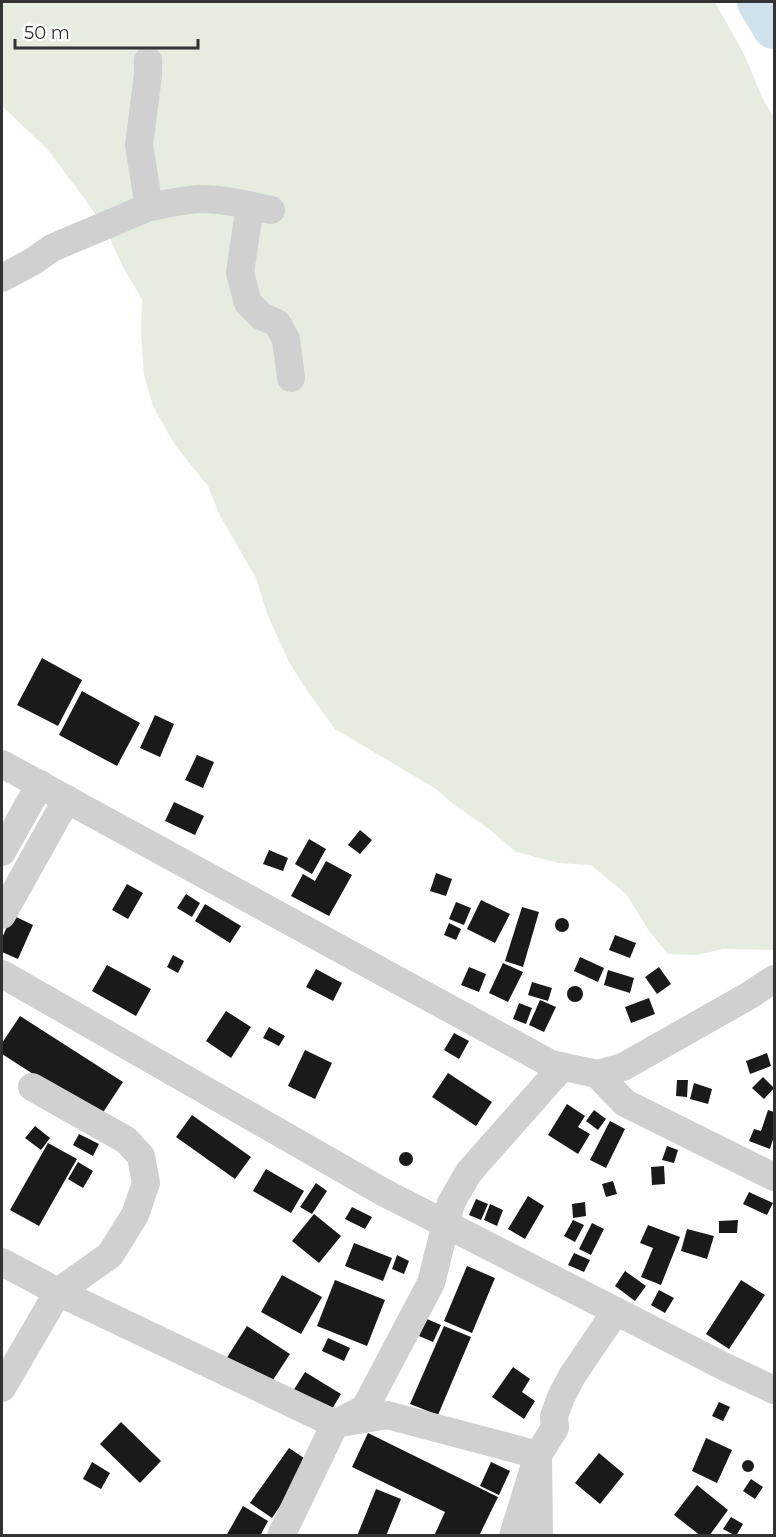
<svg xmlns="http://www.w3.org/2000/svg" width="776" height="1537" font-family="Montserrat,sans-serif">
	<rect width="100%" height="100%" fill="#fff"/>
	<polygon fill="#e6ecdf" points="2,2 715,2 745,56 762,97 774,118 774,950 723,949 696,955 668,954 649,931 626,894 591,865 559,863 516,852 489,829 453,804 436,789 335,729 308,692 289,662 268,616 256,578 219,514 208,486 175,445 153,406 144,375 141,331 142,299 123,267 107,232 87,202 47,149 2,106"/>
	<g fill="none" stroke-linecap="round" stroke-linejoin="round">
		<polyline stroke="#cfe2ee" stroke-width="44" points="759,2 774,27"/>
	</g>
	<g fill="#1a1a1a">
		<polygon points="42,658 82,680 58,726 17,705"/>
		<polygon points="82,691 140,723 117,766 59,735"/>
		<polygon points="155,715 174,724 160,757 140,748"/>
		<polygon points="197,755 214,762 203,788 185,780"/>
		<polygon points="174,802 204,816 195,835 165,821"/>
		<polygon points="360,830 372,840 360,854 348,845"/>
		<polygon points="309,839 326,849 312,874 295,864"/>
		<polygon points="269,850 288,858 283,871 263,864"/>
		<polygon points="326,861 352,875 329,916 291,896 303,874 315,881"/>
		<polygon points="436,873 452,879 446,896 430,891"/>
		<polygon points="127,884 143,893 128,919 112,910"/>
		<polygon points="186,894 200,903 192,917 177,908"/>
		<polygon points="481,900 510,914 495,943 467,929"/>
		<polygon points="456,902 471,908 464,925 449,919"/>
		<polygon points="205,904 241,926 230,943 195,921"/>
		<polygon points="522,907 539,912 523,967 505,961"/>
		<polygon points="12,915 33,925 18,959 2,952 2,938"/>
		<circle cx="562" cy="925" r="7"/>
		<polygon points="449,923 461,929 456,940 444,935"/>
		<polygon points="615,935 636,943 630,958 609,950"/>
		<polygon points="173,955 184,961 178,973 167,967"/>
		<polygon points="580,957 604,968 598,982 574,971"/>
		<polygon points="503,963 523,972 508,1002 489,993"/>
		<polygon points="107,965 151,989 136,1016 92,991"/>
		<polygon points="469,967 486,974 479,992 461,985"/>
		<polygon points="659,967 671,984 657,994 645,977"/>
		<polygon points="316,969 342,983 333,1001 306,987"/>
		<polygon points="608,970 634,978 630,993 604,985"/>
		<polygon points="532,982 552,988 548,1001 528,995"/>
		<circle cx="575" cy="994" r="8"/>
		<polygon points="649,998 655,1014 631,1023 625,1007"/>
		<polygon points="540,1000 556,1007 544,1032 529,1025"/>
		<polygon points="519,1003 532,1008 526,1024 513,1019"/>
		<polygon points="226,1011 251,1027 231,1058 206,1041"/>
		<polygon points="20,1016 123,1082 100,1117 2,1054 2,1043"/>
		<polygon points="269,1027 285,1036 279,1046 263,1038"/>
		<polygon points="454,1033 469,1041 459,1059 444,1050"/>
		<polygon points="305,1050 332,1063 315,1099 288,1086"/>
		<polygon points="767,1053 771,1066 750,1074 746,1061"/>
		<polygon points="448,1073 492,1102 476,1126 432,1097"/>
		<polygon points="763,1077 774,1088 764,1099 752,1088"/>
		<polygon points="677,1080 688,1080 687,1097 676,1096"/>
		<polygon points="694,1083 712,1089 708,1104 690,1099"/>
		<polygon points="567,1104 585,1116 578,1127 590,1134 578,1154 548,1135"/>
		<polygon points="594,1110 606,1119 598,1130 586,1121"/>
		<polygon points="768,1110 774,1112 774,1136 770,1149 749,1141 754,1129 761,1131"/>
		<polygon points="192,1115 251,1157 235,1179 176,1137"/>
		<polygon points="610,1121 625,1129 606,1168 590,1160"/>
		<polygon points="35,1126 50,1138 41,1150 25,1138"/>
		<polygon points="79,1134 99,1144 93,1156 73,1145"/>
		<polygon points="48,1143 77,1159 39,1226 10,1210"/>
		<polygon points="667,1146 678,1150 674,1163 662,1160"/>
		<circle cx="406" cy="1159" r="7"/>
		<polygon points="78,1162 93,1171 83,1188 68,1179"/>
		<polygon points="664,1166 665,1184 652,1185 651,1167"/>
		<polygon points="266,1169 304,1191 291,1213 253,1191"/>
		<polygon points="613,1181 617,1194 606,1197 602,1184"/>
		<polygon points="316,1183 327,1191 312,1214 300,1207"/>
		<polygon points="749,1192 773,1203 767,1215 743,1204"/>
		<polygon points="528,1196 544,1206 525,1239 508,1229"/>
		<polygon points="476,1199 488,1204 481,1220 469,1215"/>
		<polygon points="585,1202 586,1216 573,1218 572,1204"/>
		<polygon points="490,1204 503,1210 497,1226 484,1220"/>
		<polygon points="352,1207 372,1217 365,1229 345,1219"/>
		<polygon points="314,1214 341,1236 319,1263 292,1241"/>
		<polygon points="573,1220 584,1225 575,1242 564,1236"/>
		<polygon points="738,1220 737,1233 719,1233 719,1221"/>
		<polygon points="592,1223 604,1229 591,1255 579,1249"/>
		<polygon points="648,1225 680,1237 661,1285 641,1277 653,1248 640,1243"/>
		<polygon points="687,1229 714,1236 707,1259 681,1251"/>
		<polygon points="354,1243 392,1258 383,1281 345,1266"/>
		<polygon points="574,1253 590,1260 584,1272 568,1265"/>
		<polygon points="397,1255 409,1261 404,1274 392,1269"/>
		<polygon points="467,1266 495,1278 472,1333 444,1321"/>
		<polygon points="625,1271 646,1286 635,1301 615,1286"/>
		<polygon points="282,1275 322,1297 301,1334 261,1312"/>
		<polygon points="335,1280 385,1300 367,1346 317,1326"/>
		<polygon points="741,1280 765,1295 729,1349 706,1334"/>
		<polygon points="659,1290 674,1298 665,1313 651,1305"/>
		<polygon points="427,1319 441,1325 433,1342 419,1336"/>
		<polygon points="247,1326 290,1354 269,1386 226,1359"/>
		<polygon points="444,1326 471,1337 438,1415 410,1404"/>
		<polygon points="328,1338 350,1348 344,1361 322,1351"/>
		<polygon points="513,1367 530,1379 522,1392 535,1401 524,1419 492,1397"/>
		<polygon points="305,1372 341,1394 329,1414 293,1391"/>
		<polygon points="719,1402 730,1407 723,1421 712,1416"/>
		<polygon points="121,1422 161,1461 140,1483 100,1444"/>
		<polygon points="368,1433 498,1497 479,1536 434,1536 445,1512 352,1467"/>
		<polygon points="706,1438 732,1450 717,1483 692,1471"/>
		<polygon points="289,1448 310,1462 272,1518 250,1503"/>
		<polygon points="599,1453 624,1474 600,1504 575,1483"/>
		<circle cx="748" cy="1466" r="6"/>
		<polygon points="92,1462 110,1473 101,1489 83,1479"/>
		<polygon points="491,1462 510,1471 499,1495 480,1486"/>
		<polygon points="751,1479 763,1487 755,1499 743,1491"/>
		<polygon points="697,1485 728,1510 709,1536 701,1536 674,1515"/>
		<polygon points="376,1489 401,1499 386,1536 357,1536"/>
		<polygon points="243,1506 268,1521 260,1536 226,1536"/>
		<polygon points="731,1517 743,1524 736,1536 723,1529"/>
	</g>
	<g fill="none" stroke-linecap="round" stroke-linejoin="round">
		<g stroke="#d0d0d0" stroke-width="28">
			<path d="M148,61V75L139,145L149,207C166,204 183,200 200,199C224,199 248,205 271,210"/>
			<polyline points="250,205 240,273 248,303 261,316 277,323 286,339 291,378"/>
			<polyline points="2,278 32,262 52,248 149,207"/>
			<polyline points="2,764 551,1064 597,1074 623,1067 750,995 774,979"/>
			<polyline points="2,852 40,784"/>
			<polyline points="2,915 67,799"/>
			<polyline points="2,974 383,1192 725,1367 774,1390"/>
			<polyline points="597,1074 625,1103 774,1177"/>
			<polyline points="2,1262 58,1292 335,1424 387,1415 538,1455 539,1536"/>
			<polyline points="2,1388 58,1292 110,1255 135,1215 146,1183 141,1156 126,1140 32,1087"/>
			<polyline points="281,1536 335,1424 365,1408 431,1283 451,1203 469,1172 562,1067"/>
			<polyline points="513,1536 538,1455 555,1428 554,1416 561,1397 572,1376 616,1311"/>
		</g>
	</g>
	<rect width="776" height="1537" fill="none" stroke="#333333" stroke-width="6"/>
	<path d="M15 39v9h183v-9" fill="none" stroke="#333333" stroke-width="3"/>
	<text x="24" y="39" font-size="18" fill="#333333" stroke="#ffffff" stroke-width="4.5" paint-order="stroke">50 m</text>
</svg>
